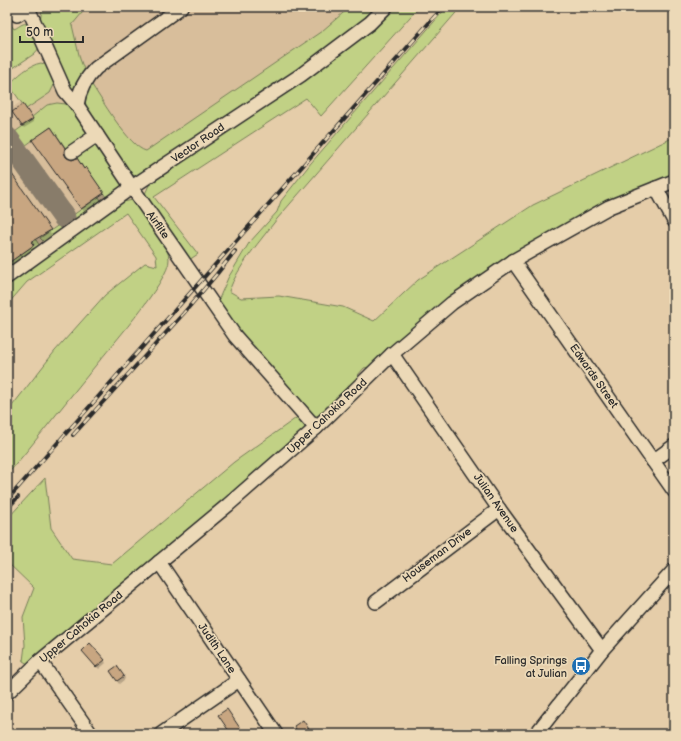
<svg xmlns="http://www.w3.org/2000/svg" width="681" height="741" font-family="'Balsamiq Sans',sans-serif">
	<rect width="100%" height="100%" fill="#e5cda9"/>
	<filter id="ink" filterUnits="userSpaceOnUse"><feTurbulence type="fractalNoise" baseFrequency=".025" numOctaves="2"/><feDisplacementMap in="SourceGraphic" scale="8" xChannelSelector="R" yChannelSelector="G"/><feConvolveMatrix kernelMatrix="1 2 1 2 8 2 1 2 1" color-interpolation-filters="sRGB"/></filter>
	<g filter="url(#ink)">
		<g fill="#d8be9b">
			<polygon points="49,7 357,7 143,159 84,84"/>
			<polygon points="50,81 121,185 102,202 7,267 7,107 9,110"/>
		</g>
		<g fill="#c1d185" stroke="#767e58">
			<polygon points="47,7 87,7 72,25 80,59 85,72 75,91 72,89 68,84 40,21 42,10"/>
			<path d="M350,7H380L334,45L141,177L132,175L129,172L89,115C83,100 85,96 90,82C101,98 129,147 146,151L322,31Z"/>
			<polygon points="394,7 419,7 321,116 306,98 154,197 198,254 189,260 147,200 145,194 149,185 232,127 383,17"/>
			<path d="M447,7H461L277,219C260,241 238,266 229,291L241,298L279,296L343,307L374,321L418,280L533,205L674,137V175L582,216L374,366L364,368L358,375L357,381L324,415L315,416L308,412L238,332L218,301L228,278L249,243L277,212L281,201L311,163Z"/>
			<path d="M7,19L14,29C17,28 20,25 23,24C33,21 38,40 41,46L34,54L7,72Z"/>
			<path d="M41,63L47,65L55,83L50,93L26,109L9,85C17,76 29,65 41,63Z"/>
			<polygon points="57,103 66,104 70,106 91,134 67,150 51,127 22,148 12,134 33,119 32,117 47,105"/>
			<polygon points="95,139 129,183 110,199 106,197 86,167 84,169 75,155"/>
			<polygon points="99,197 102,202 45,243 40,238"/>
			<path d="M133,200C145,216 167,237 169,259C171,280 103,355 88,375C61,408 35,442 7,475V415L12,406L55,351L105,295L145,263L157,266L156,256L126,213L27,282L7,305V285L15,277L107,213L123,202Z"/>
			<polygon points="7,202 34,240 36,240 40,246 7,272 7,264 34,245 7,208"/>
			<path d="M299,416C304,422 307,427 303,434L31,666L23,661L25,645L23,617L34,588L7,562V519L45,478L51,528L72,559L112,564L234,462Z"/>
		</g>
		<g fill="#0003">
			<polygon points="15,115 32,119 34,122 24,128"/>
			<polygon points="36,145 64,149 67,153 66,158 83,170 86,168 106,198 85,213"/>
			<polygon points="7,169 52,235 33,247 35,250 12,266 7,260"/>
			<polygon points="85,654 104,660 106,663 99,669"/>
			<polygon points="112,674 124,676 125,679 119,684"/>
		</g>
		<g fill="none" stroke-linecap="round" stroke-linejoin="round">
			<polyline stroke="#887c6a" stroke-width="23" points="7,138 64,217"/>
		</g>
		<g fill="#c8a681" stroke="#2b2b2b">
			<polygon points="23,104 33,119 22,126 12,112"/>
			<polygon points="51,127 65,148 64,152 66,157 72,160 77,158 84,169 86,167 104,193 81,209 32,140"/>
			<polygon points="7,167 51,230 31,242 34,245 7,264"/>
			<polygon points="90,643 105,660 96,667 82,651"/>
			<polygon points="117,666 124,676 117,681 110,671"/>
			<polygon points="227,709 244,734 231,734 218,715"/>
			<polygon points="303,720 312,734 299,734 294,726"/>
		</g>
		<g fill="none" stroke-linecap="round" stroke-linejoin="round">
			<defs>
				<g id="minor">
					<polyline points="12,7 17,15 28,8"/>
					<polyline points="29,7 28,8 65,91 77,105 129,183 235,336 316,428"/>
					<path d="M77,105C79,91 86,78 96,68L181,7"/>
					<polyline points="72,152 97,135"/>
					<polyline points="656,188 674,221"/>
					<polyline points="513,261 674,491"/>
					<polyline points="7,277 132,187 301,75 370,23 386,7"/>
					<polyline points="392,354 499,509 602,650"/>
					<polyline points="653,461 674,446"/>
					<polyline points="159,562 276,734"/>
					<polyline points="376,602 499,509"/>
					<polyline points="40,661 91,734"/>
					<polyline points="7,693 40,661 228,505 316,428 392,354 452,303 513,261 609,207 674,181"/>
					<polyline points="161,734 239,680"/>
					<polyline points="536,734 602,650 674,570"/>
				</g>
			</defs>
			<use href="#minor" stroke="#2b2b2b" stroke-width="16"/>
			<use href="#minor" stroke="#ecd9b7" stroke-width="13"/>
			<defs>
				<g id="rail">
					<polyline points="73,435 183,314 216,275 235,251"/>
					<polyline points="7,500 443,7"/>
					<polyline points="7,509 18,497"/>
				</g>
			</defs>
			<use href="#rail" stroke="#2b2b2b" stroke-width="4"/>
			<use href="#rail" stroke="#ecd9b7" stroke-width="2.5" stroke-dasharray="8" stroke-linecap="butt"/>
		</g>
	</g>
	<defs>
		<symbol id="bus-disc" viewBox="-11 -11 22 22"><circle r="9.5" fill="#1f6fb2" stroke="#ecd9b7"/><path d="M-5-6H5V4H4V6H2V4H-2V6H-4V4H-5ZM-3.5-4V0h7V-4ZM-3.5 1.2v1.5H-2V1.2ZM2 1.2v1.5H3.5V1.2Z" fill="#fff"/></symbol>
	</defs>
	<g fill-rule="evenodd">
		<use href="#bus-disc" x="570" y="655" width="22" height="22"/>
	</g>
	<g text-anchor="middle" dominant-baseline="central" stroke-width="3.5" stroke-linejoin="round" paint-order="stroke">
		<g font-size="11" fill="#2b2b2b" stroke="#ecd9b7">
			<text transform="translate(198 143) rotate(-34)">Vector Road</text>
			<text transform="translate(158 225) rotate(55)">Airflite</text>
			<text transform="translate(594 376) rotate(55)">Edwards Street</text>
			<text transform="translate(327 416) rotate(-43)">Upper Cahokia Road</text>
			<text transform="translate(496 503) rotate(55)">Julian Avenue</text>
			<text transform="translate(437 555) rotate(-37)">Houseman Drive</text>
			<text transform="translate(81 627) rotate(-40)">Upper Cahokia Road</text>
			<text transform="translate(217 648) rotate(56)">Judith Lane</text>
		</g>
		<g font-size="11" fill="#2b2b2b" stroke="#ecd9b7" text-anchor="end">
			<text x="567" y="660">Falling Springs<tspan x="567" dy="13">at Julian</tspan></text>
		</g>
	</g>
	<rect width="681" height="741" fill="none" stroke="#ecd9b7" stroke-width="24"/>
	<rect x="12" y="12" width="657" height="717" fill="none" stroke="#2b2b2b" stroke-width="1.5" filter="url(#ink)"/>
	<path d="M20 36v6h63v-6" fill="none" stroke="#2b2b2b" stroke-width="2"/>
	<text x="26" y="36" font-size="12" fill="#2b2b2b" stroke="#ecd9b7" stroke-width="3" paint-order="stroke">50 m</text>
</svg>
